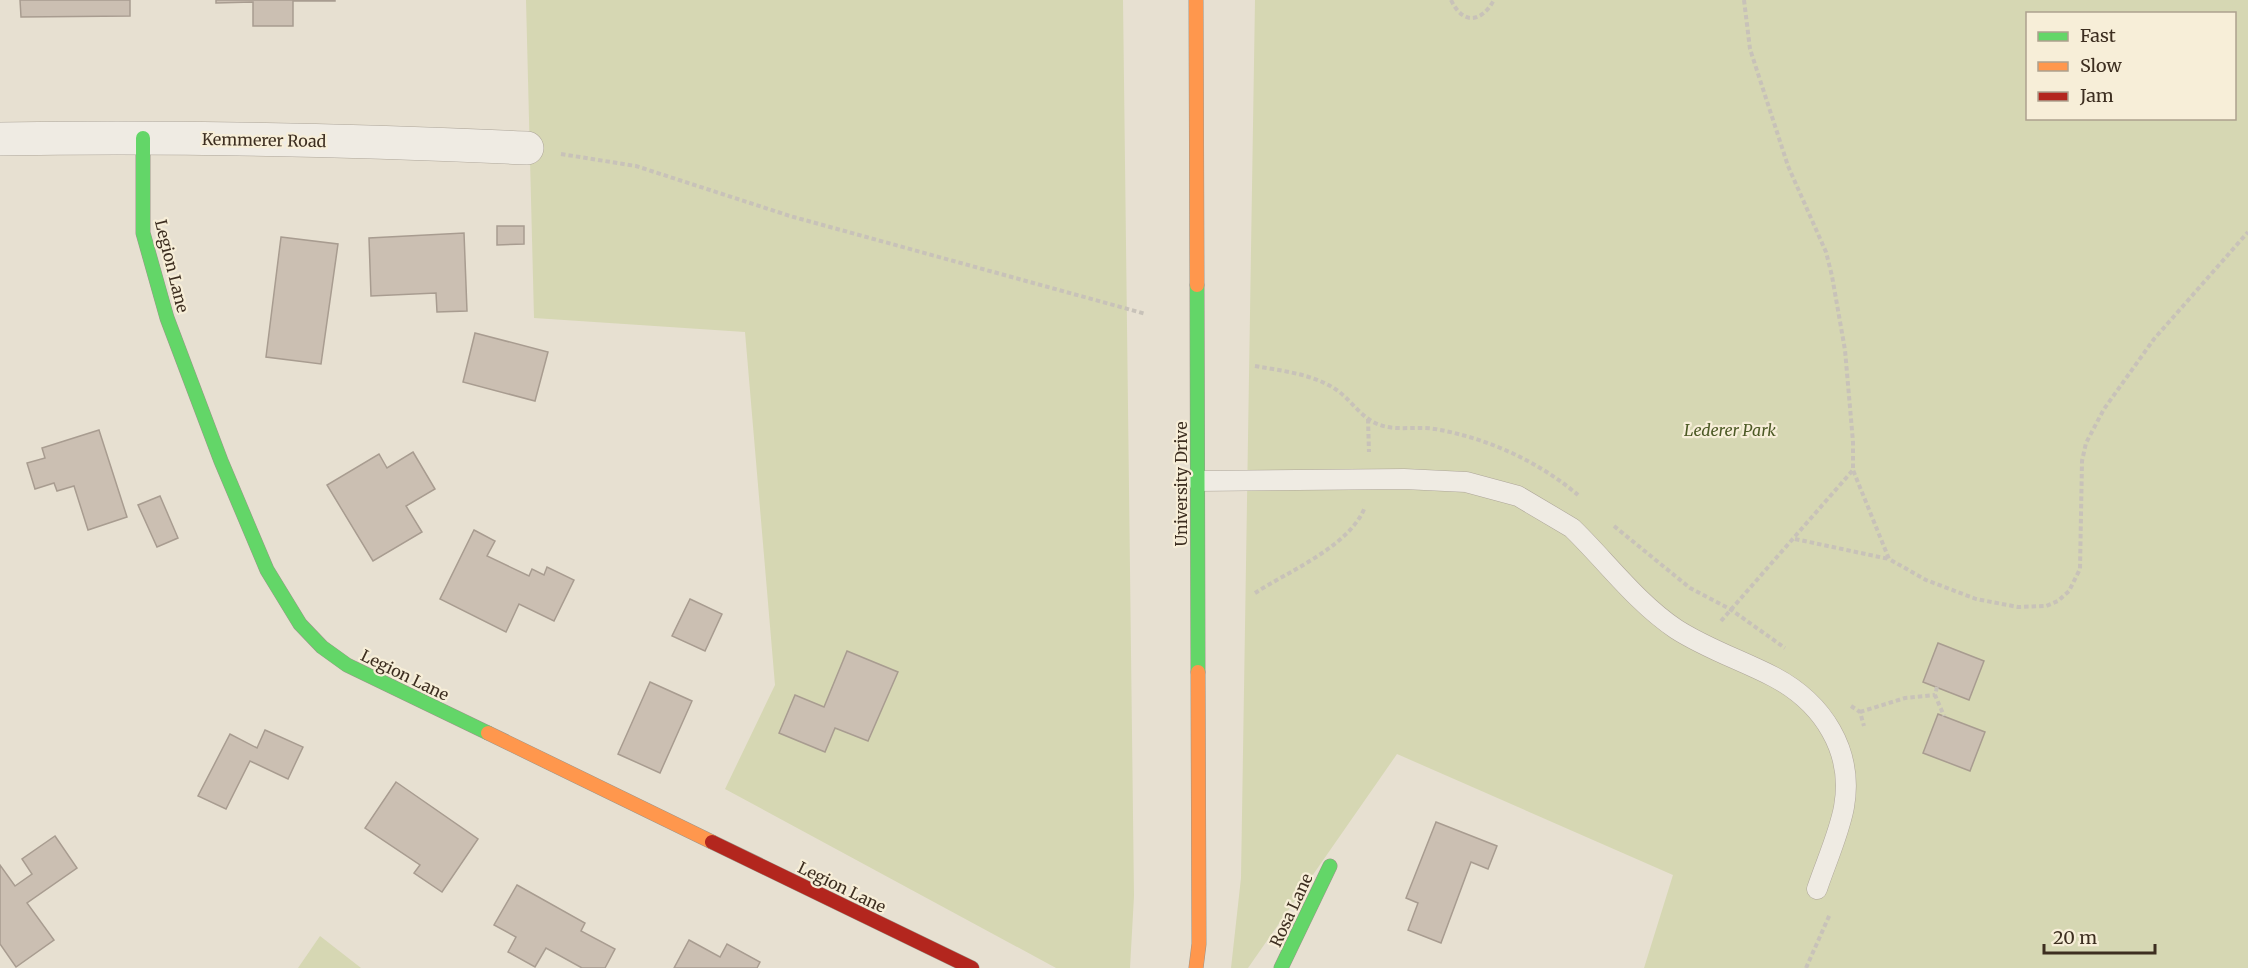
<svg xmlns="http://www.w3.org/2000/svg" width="2248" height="968" font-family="Merriweather,serif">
	<rect width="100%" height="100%" fill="#e7e0d1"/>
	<g fill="#d6d7b3" fill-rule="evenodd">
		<polygon points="526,0 1123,0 1134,896 1130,968 1056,968 725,789 775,685 745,332 534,318"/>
		<path d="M1255,0H2248V968H1644L1673,875L1397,754L1248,968H1231L1241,878ZM2028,14H2234V118H2028Z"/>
		<polygon points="320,936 361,968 298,968"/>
	</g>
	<g fill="#cbbfb2" stroke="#a89c90" stroke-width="1.5">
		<polygon points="20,0 130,0 130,16 21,17"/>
		<polygon points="216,0 335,0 335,1 293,1 293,26 253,26 253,2 216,3"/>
		<polygon points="497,226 524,226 524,244 497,245"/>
		<polygon points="464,233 467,311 437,312 436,293 371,296 369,238"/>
		<polygon points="281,237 338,244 321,364 266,357"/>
		<polygon points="475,333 548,352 535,401 463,382"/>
		<polygon points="99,430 127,517 88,530 74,486 57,491 54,483 35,489 27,463 45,458 42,448"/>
		<polygon points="413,452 435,489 406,506 422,532 373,561 327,485 379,454 387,468"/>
		<polygon points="160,496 178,538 157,547 138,505"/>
		<polygon points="474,530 495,541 487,556 529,576 532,569 544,575 547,567 574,580 554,621 519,604 506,632 440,599"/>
		<polygon points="690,599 722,614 705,651 672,636"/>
		<polygon points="1938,643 1984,661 1969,700 1923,682"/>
		<polygon points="847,651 898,672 868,741 835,728 825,752 779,733 795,695 824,707"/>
		<polygon points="650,682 692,701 660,773 618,754"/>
		<polygon points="1938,714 1985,732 1970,771 1923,753"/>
		<polygon points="265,730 303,747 288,779 250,761 226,809 198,796 230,734 257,748"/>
		<polygon points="396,782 478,839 442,892 414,873 420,865 365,828"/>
		<polygon points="1436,822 1497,846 1488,869 1471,862 1441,943 1408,930 1418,903 1406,898"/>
		<polygon points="55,836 77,868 27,903 54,940 16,967 0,944 0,865 15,886 32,874 22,859"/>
		<polygon points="517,885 585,923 581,931 615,949 605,968 582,968 546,948 535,967 508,952 516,937 494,925"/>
		<polygon points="689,940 720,957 727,944 760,962 757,968 674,968"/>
	</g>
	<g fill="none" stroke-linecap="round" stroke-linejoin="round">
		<defs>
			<path id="lane" d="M1198,481L1404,479L1466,482L1518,496L1572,528C1606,561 1636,602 1676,629C1707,649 1741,660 1774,677C1823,703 1854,751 1844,807C1839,834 1826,862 1817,889"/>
			<path id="street" d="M0,139C176,136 352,140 527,148"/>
			<g id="fast">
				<polyline points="143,138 143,233 167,318 221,461 267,570 300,624 322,647 347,665 488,733"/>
				<polyline points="1197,285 1198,672"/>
				<polyline points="1281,968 1330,866"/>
			</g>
			<g id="slow">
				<polyline points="1196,0 1197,285"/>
				<polyline points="488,733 712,842"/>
				<polyline points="1196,968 1199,944 1198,672"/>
			</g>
			<polyline id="jam" points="712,842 972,968"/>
		</defs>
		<use href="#lane" stroke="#ada599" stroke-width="21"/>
		<use href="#street" stroke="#ada599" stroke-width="34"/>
		<use href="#fast" stroke="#9c958a" stroke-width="15"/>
		<use href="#slow" stroke="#9c958a" stroke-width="15"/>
		<use href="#jam" stroke="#9c958a" stroke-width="15"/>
		<g stroke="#c8c2b9" stroke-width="4" stroke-dasharray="4.5 3" stroke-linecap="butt">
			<path d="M1451,0C1463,25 1481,23 1494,0"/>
			<polyline points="1744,0 1750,49 1788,166 1826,252 1832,276 1845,350 1853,442 1853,470 1889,559 1926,580 1976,599 2018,607 2046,606 2058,601 2069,591 2080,569 2082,461 2086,443 2104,409 2154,339 2248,232"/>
			<polyline points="561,154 636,166 790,216 1146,314"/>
			<path d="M1255,366C1282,371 1315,374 1338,391C1353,402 1362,419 1380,425C1397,431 1417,426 1435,429C1487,438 1538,461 1578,495"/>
			<polyline points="1368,419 1369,452"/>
			<polyline points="1614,526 1690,588 1730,609 1785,648"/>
			<polyline points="1795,539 1889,559"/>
			<path d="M1255,593C1289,571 1350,546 1365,507"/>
			<polyline points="1721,621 1853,470"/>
			<polyline points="1937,687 1935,695 1944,716"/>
			<polyline points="1851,706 1860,712 1864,726"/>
			<polyline points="1860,712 1905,698 1935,695"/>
			<polyline points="1806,968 1830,914"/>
		</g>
		<use href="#lane" stroke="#efebe3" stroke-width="20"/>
		<use href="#street" stroke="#efebe3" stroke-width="33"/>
		<use href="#fast" stroke="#63d668" stroke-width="14"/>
		<use href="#slow" stroke="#ff974d" stroke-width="14"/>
		<use href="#jam" stroke="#b3261e" stroke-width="14"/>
	</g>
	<g text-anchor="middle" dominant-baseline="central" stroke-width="4.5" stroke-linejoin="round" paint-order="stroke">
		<g font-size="16" fill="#3d2e20" stroke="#f7eed8">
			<text transform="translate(264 140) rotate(1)">Kemmerer Road</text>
			<text transform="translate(172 266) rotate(76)">Legion Lane</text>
			<text transform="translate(1181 484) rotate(-90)">University Drive</text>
			<text transform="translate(405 675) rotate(26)">Legion Lane</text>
			<text transform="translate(842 887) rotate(26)">Legion Lane</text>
			<text transform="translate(1291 910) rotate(-65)">Rosa Lane</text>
		</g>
		<g font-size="16" font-style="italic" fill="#4d5a26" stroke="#f7eed8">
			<text x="1730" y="430">Lederer Park</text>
		</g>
	</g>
	<rect x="2026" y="12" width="210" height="108" fill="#f7eed8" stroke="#ada18e" stroke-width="1.5"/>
	<rect x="2038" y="32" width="30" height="9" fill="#63d668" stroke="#ada18e" stroke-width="1.5"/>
	<text x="2080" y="42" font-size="18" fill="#3d2e20">Fast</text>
	<rect x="2038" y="62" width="30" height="9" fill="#ff974d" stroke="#ada18e" stroke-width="1.5"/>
	<text x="2080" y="72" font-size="18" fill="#3d2e20">Slow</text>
	<rect x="2038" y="92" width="30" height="9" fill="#b3261e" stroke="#ada18e" stroke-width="1.5"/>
	<text x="2080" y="102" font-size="18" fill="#3d2e20">Jam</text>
	<path d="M2044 944v9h111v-9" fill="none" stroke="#3d2e20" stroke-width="3"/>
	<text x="2053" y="944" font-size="18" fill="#3d2e20" stroke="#f7eed8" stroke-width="4.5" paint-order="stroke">20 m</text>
</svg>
